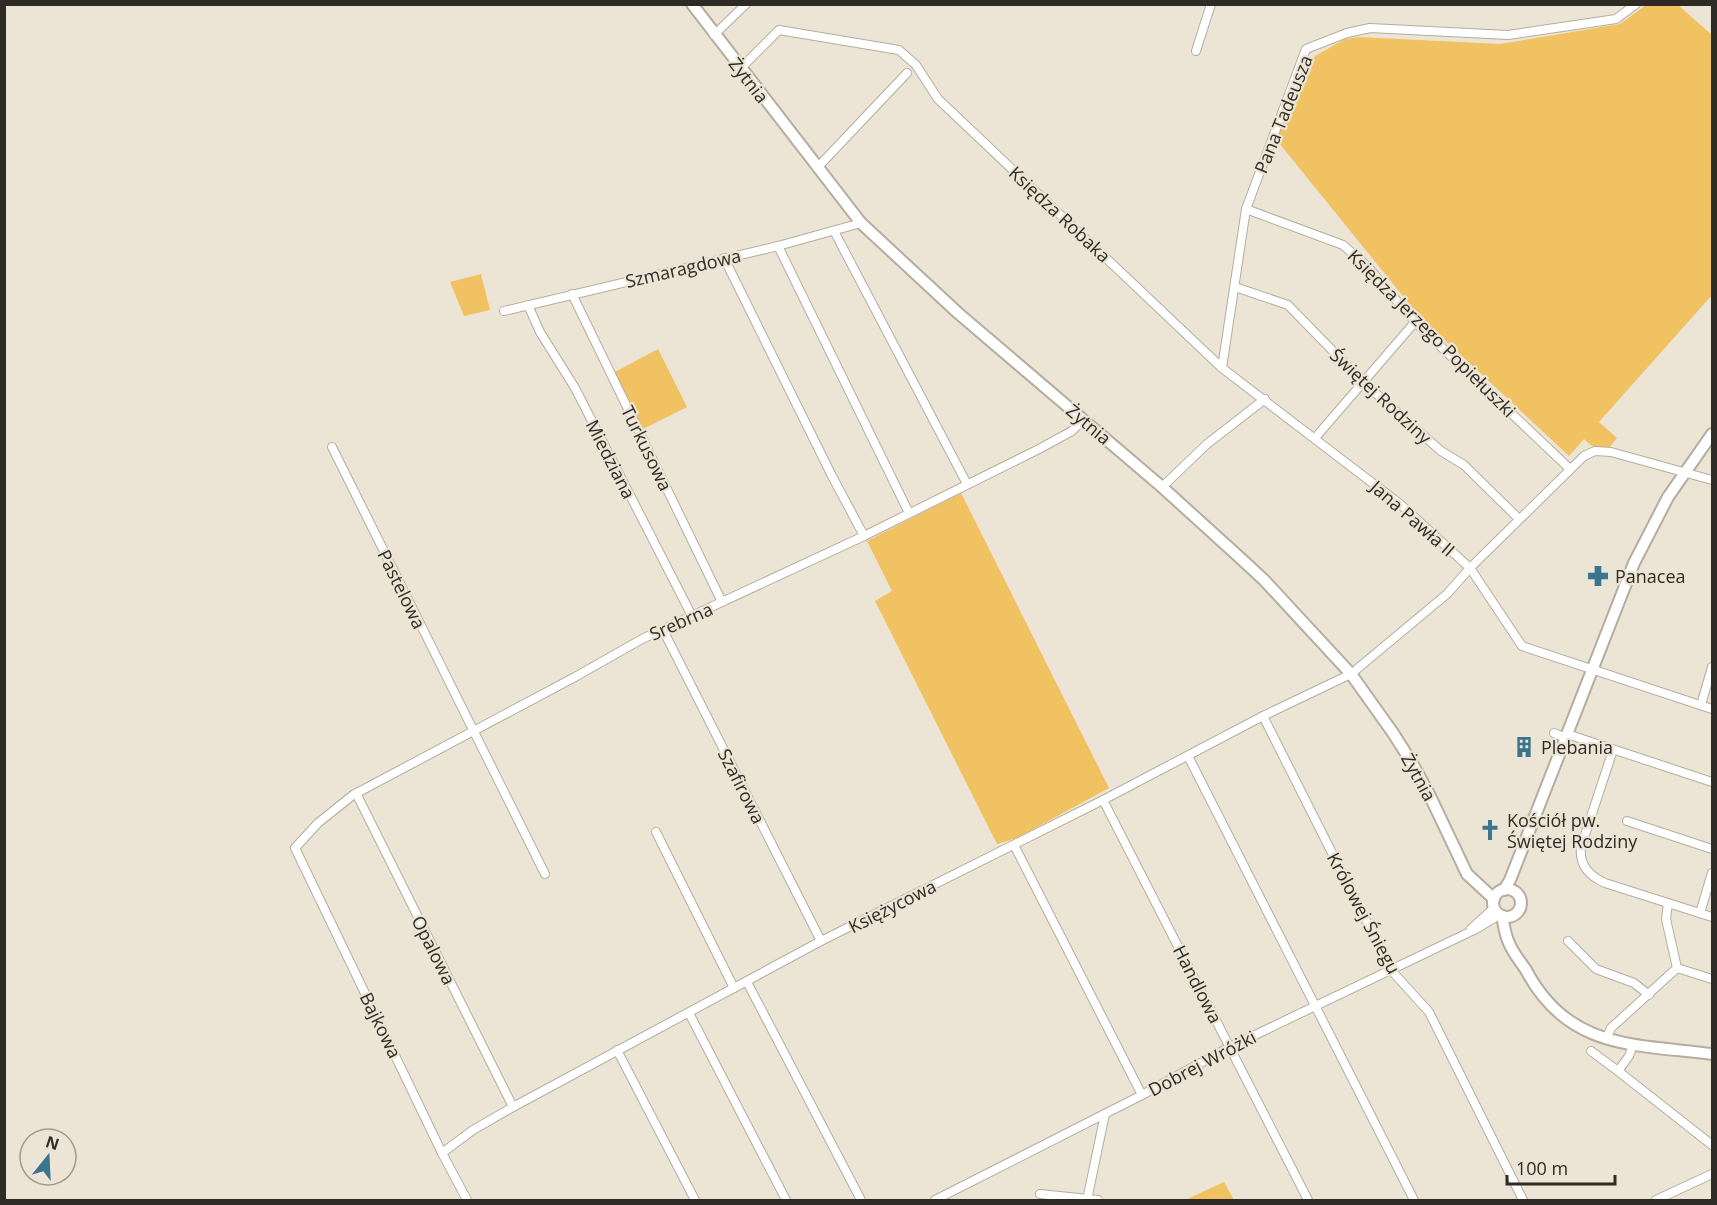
<svg xmlns="http://www.w3.org/2000/svg" width="1717" height="1205" font-family="'Open Sans',sans-serif">
	<rect width="100%" height="100%" fill="#ece4d5"/>
	<g fill="#f1c261">
		<polygon points="1646,5 1678,5 1712,35 1712,295 1599,422 1617,438 1609,448 1592,446 1584,439 1569,456 1419,316 1275,138 1290,112 1303,69 1315,56 1345,39 1359,37 1500,44 1620,24"/>
		<polygon points="481,274 490,310 464,316 450,282"/>
		<polygon points="658,349 687,407 641,430 613,373"/>
		<polygon points="961,493 1109,788 1017,838 997,844 875,601 892,591 867,541"/>
		<polygon points="1224,1182 1234,1200 1185,1200"/>
	</g>
	<g fill="none" stroke-linecap="round" stroke-linejoin="round">
		<defs>
			<g id="street">
				<polyline points="714,35 746,4"/>
				<polyline points="1196,51 1211,4"/>
				<polyline points="740,69 779,30 899,50 916,65 938,99 1222,368 1400,504 1470,568 1522,646 1712,709"/>
				<polyline points="817,168 907,73"/>
				<polyline points="1246,209 1343,245 1368,267 1415,322 1570,469"/>
				<polyline points="834,231 967,484"/>
				<polyline points="778,246 909,513"/>
				<polyline points="724,258 832,476 864,536"/>
				<polyline points="1235,287 1288,305 1363,382 1441,451 1464,465 1519,519"/>
				<polyline points="572,294 722,602"/>
				<polyline points="528,305 540,332 575,388 692,616"/>
				<polyline points="504,311 778,246 861,223"/>
				<polyline points="1222,368 1246,209 1306,49 1347,33 1370,28 1508,35 1616,19 1636,4"/>
				<polyline points="1315,438 1415,322"/>
				<polyline points="332,447 545,874"/>
				<polyline points="1162,487 1207,444 1265,399"/>
				<polyline points="663,630 821,941"/>
				<polyline points="1701,705 1712,667"/>
				<polyline points="1263,716 1391,970 1429,1012 1523,1200"/>
				<polyline points="1554,733 1566,738"/>
				<polyline points="1567,734 1712,782"/>
				<path d="M1613,750L1581,847C1579,865 1589,876 1605,883L1712,917"/>
				<polyline points="1188,756 1414,1200"/>
				<polyline points="356,793 513,1107"/>
				<polyline points="1103,800 1308,1200"/>
				<polyline points="1627,821 1712,849"/>
				<polyline points="656,832 734,988"/>
				<polyline points="1014,845 1142,1095"/>
				<polyline points="1668,903 1666,919 1677,968 1712,979"/>
				<polyline points="1700,913 1712,873"/>
				<polyline points="1471,929 1494,908"/>
				<polyline points="1568,941 1596,969 1634,983 1649,995"/>
				<polyline points="747,982 861,1200"/>
				<polyline points="689,1013 786,1200"/>
				<polyline points="1606,1039 1611,1028 1677,968"/>
				<polyline points="1633,1045 1629,1056 1618,1071 1712,1145"/>
				<polyline points="617,1050 695,1200"/>
				<polyline points="1591,1051 1618,1071"/>
				<polyline points="442,1153 473,1130 513,1107 821,941 1105,799 1263,716 1351,674 1447,594 1470,568 1584,456 1595,451 1611,452 1712,480"/>
				<polyline points="1040,1194 1098,1200"/>
				<polyline points="467,1200 442,1153 295,848 318,823 353,795 575,677 642,639 864,536 1039,449 1072,431 1083,420"/>
				<polyline points="935,1200 1142,1095 1230,1047 1476,929 1499,915"/>
				<polyline points="1087,1200 1105,1114"/>
				<polyline points="1656,1200 1712,1174"/>
			</g>
			<g id="secondary">
				<polyline points="692,4 861,223 958,313 1162,487 1237,555 1264,580 1351,674 1393,733 1412,763 1429,794 1467,874 1494,899"/>
				<circle cx="1507" cy="903" r="14"/>
				<polyline points="1504,890 1510,880 1634,563 1668,497 1712,434"/>
				<path d="M1502,916C1504,925 1505,935 1509,943C1513,953 1520,961 1526,970C1568,1050 1635,1044 1712,1054"/>
			</g>
		</defs>
		<use href="#street" stroke="#b5ad9f" stroke-width="10"/>
		<use href="#secondary" stroke="#b5ad9f" stroke-width="14"/>
		<use href="#street" stroke="#fff" stroke-width="8"/>
		<use href="#secondary" stroke="#fff" stroke-width="10"/>
	</g>
	<defs>
		<symbol id="pharmacy-bare" viewBox="-9 -9 18 18"><path d="M-2-6h4v4h4v4h-4v4h-4v-4h-4v-4h4Z" fill="#3a748d" stroke="#ece4d5" stroke-width="2.5" paint-order="stroke"/></symbol>
		<symbol id="building-bare" viewBox="-9 -9 18 18"><path d="M-4-6H4V6H1V3H-1V6H-4ZM-2.5-4.3h1.7v1.8h-1.7ZM.8-4.3h1.7v1.8H.8ZM-2.5-1h1.7V.8h-1.7ZM.8-1h1.7V.8H.8Z" fill="#3a748d" stroke="#ece4d5" stroke-width="2.5" paint-order="stroke"/></symbol>
		<symbol id="church-bare" viewBox="-9 -9 18 18"><path d="M-1.2-6h2.4v3.5h3.3v2.4h-3.3V6h-2.4V-.1h-3.3v-2.4h3.3Z" fill="#3a748d" stroke="#ece4d5" stroke-width="2.5" paint-order="stroke"/></symbol>
	</defs>
	<g fill-rule="evenodd">
		<use href="#pharmacy-bare" x="1583" y="561" width="30" height="30"/>
		<use href="#building-bare" x="1509" y="732" width="30" height="30"/>
		<use href="#church-bare" x="1475" y="815" width="30" height="30"/>
	</g>
	<g text-anchor="middle" dominant-baseline="central" stroke-width="4.5" stroke-linejoin="round" paint-order="stroke">
		<g font-size="18" fill="#2e2b25" stroke="#ece4d5">
			<text transform="translate(749 80) rotate(52)">Żytnia</text>
			<text transform="translate(1283 114) rotate(-68)">Pana Tadeusza</text>
			<text transform="translate(1060 214) rotate(43)">Księdza Robaka</text>
			<text transform="translate(683 268) rotate(-13)">Szmaragdowa</text>
			<text transform="translate(1432 333) rotate(45)">Księdza Jerzego Popiełuszki</text>
			<text transform="translate(1381 396) rotate(43)">Świętej Rodziny</text>
			<text transform="translate(1089 424) rotate(40)">Żytnia</text>
			<text transform="translate(647 448) rotate(64)">Turkusowa</text>
			<text transform="translate(611 459) rotate(63)">Miedziana</text>
			<text transform="translate(1413 518) rotate(41)">Jana Pawła II</text>
			<text transform="translate(402 589) rotate(64)">Pastelowa</text>
			<text transform="translate(681 621) rotate(-24)">Srebrna</text>
			<text transform="translate(1419 777) rotate(61)">Żytnia</text>
			<text transform="translate(742 786) rotate(63)">Szafirowa</text>
			<text transform="translate(892 906) rotate(-27)">Księżycowa</text>
			<text transform="translate(1364 913) rotate(62)">Królowej Śniegu</text>
			<text transform="translate(434 950) rotate(63)">Opalowa</text>
			<text transform="translate(1198 984) rotate(63)">Handlowa</text>
			<text transform="translate(381 1025) rotate(64)">Bajkowa</text>
			<text transform="translate(1202 1063) rotate(-28)">Dobrej Wróżki</text>
		</g>
		<g font-size="18" fill="#2e2b25" stroke="#ece4d5" text-anchor="start">
			<text x="1615" y="576">Panacea</text>
			<text x="1541" y="747">Plebania</text>
			<text x="1507" y="820">Kościół pw.<tspan x="1507" dy="21">Świętej Rodziny</tspan></text>
		</g>
	</g>
	<rect width="1717" height="1205" fill="none" stroke="#2e2b25" stroke-width="12"/>
	<g transform="translate(48 1157) rotate(18)"><circle r="28" fill="#ece4d5" stroke="#a09a8f" stroke-width="1.5"/>
	<path d="M0-4.5L10 22L0 15L-10 22Z" fill="#3a748d"/>
	<text y="-9" font-size="16" font-weight="bold" text-anchor="middle" fill="#2e2b25">N</text>
	</g>
	<path d="M1507 1175v9h108v-9" fill="none" stroke="#2e2b25" stroke-width="3"/>
	<text x="1516" y="1175" font-size="18" fill="#2e2b25" stroke="#ece4d5" stroke-width="4.5" paint-order="stroke">100 m</text>
</svg>
